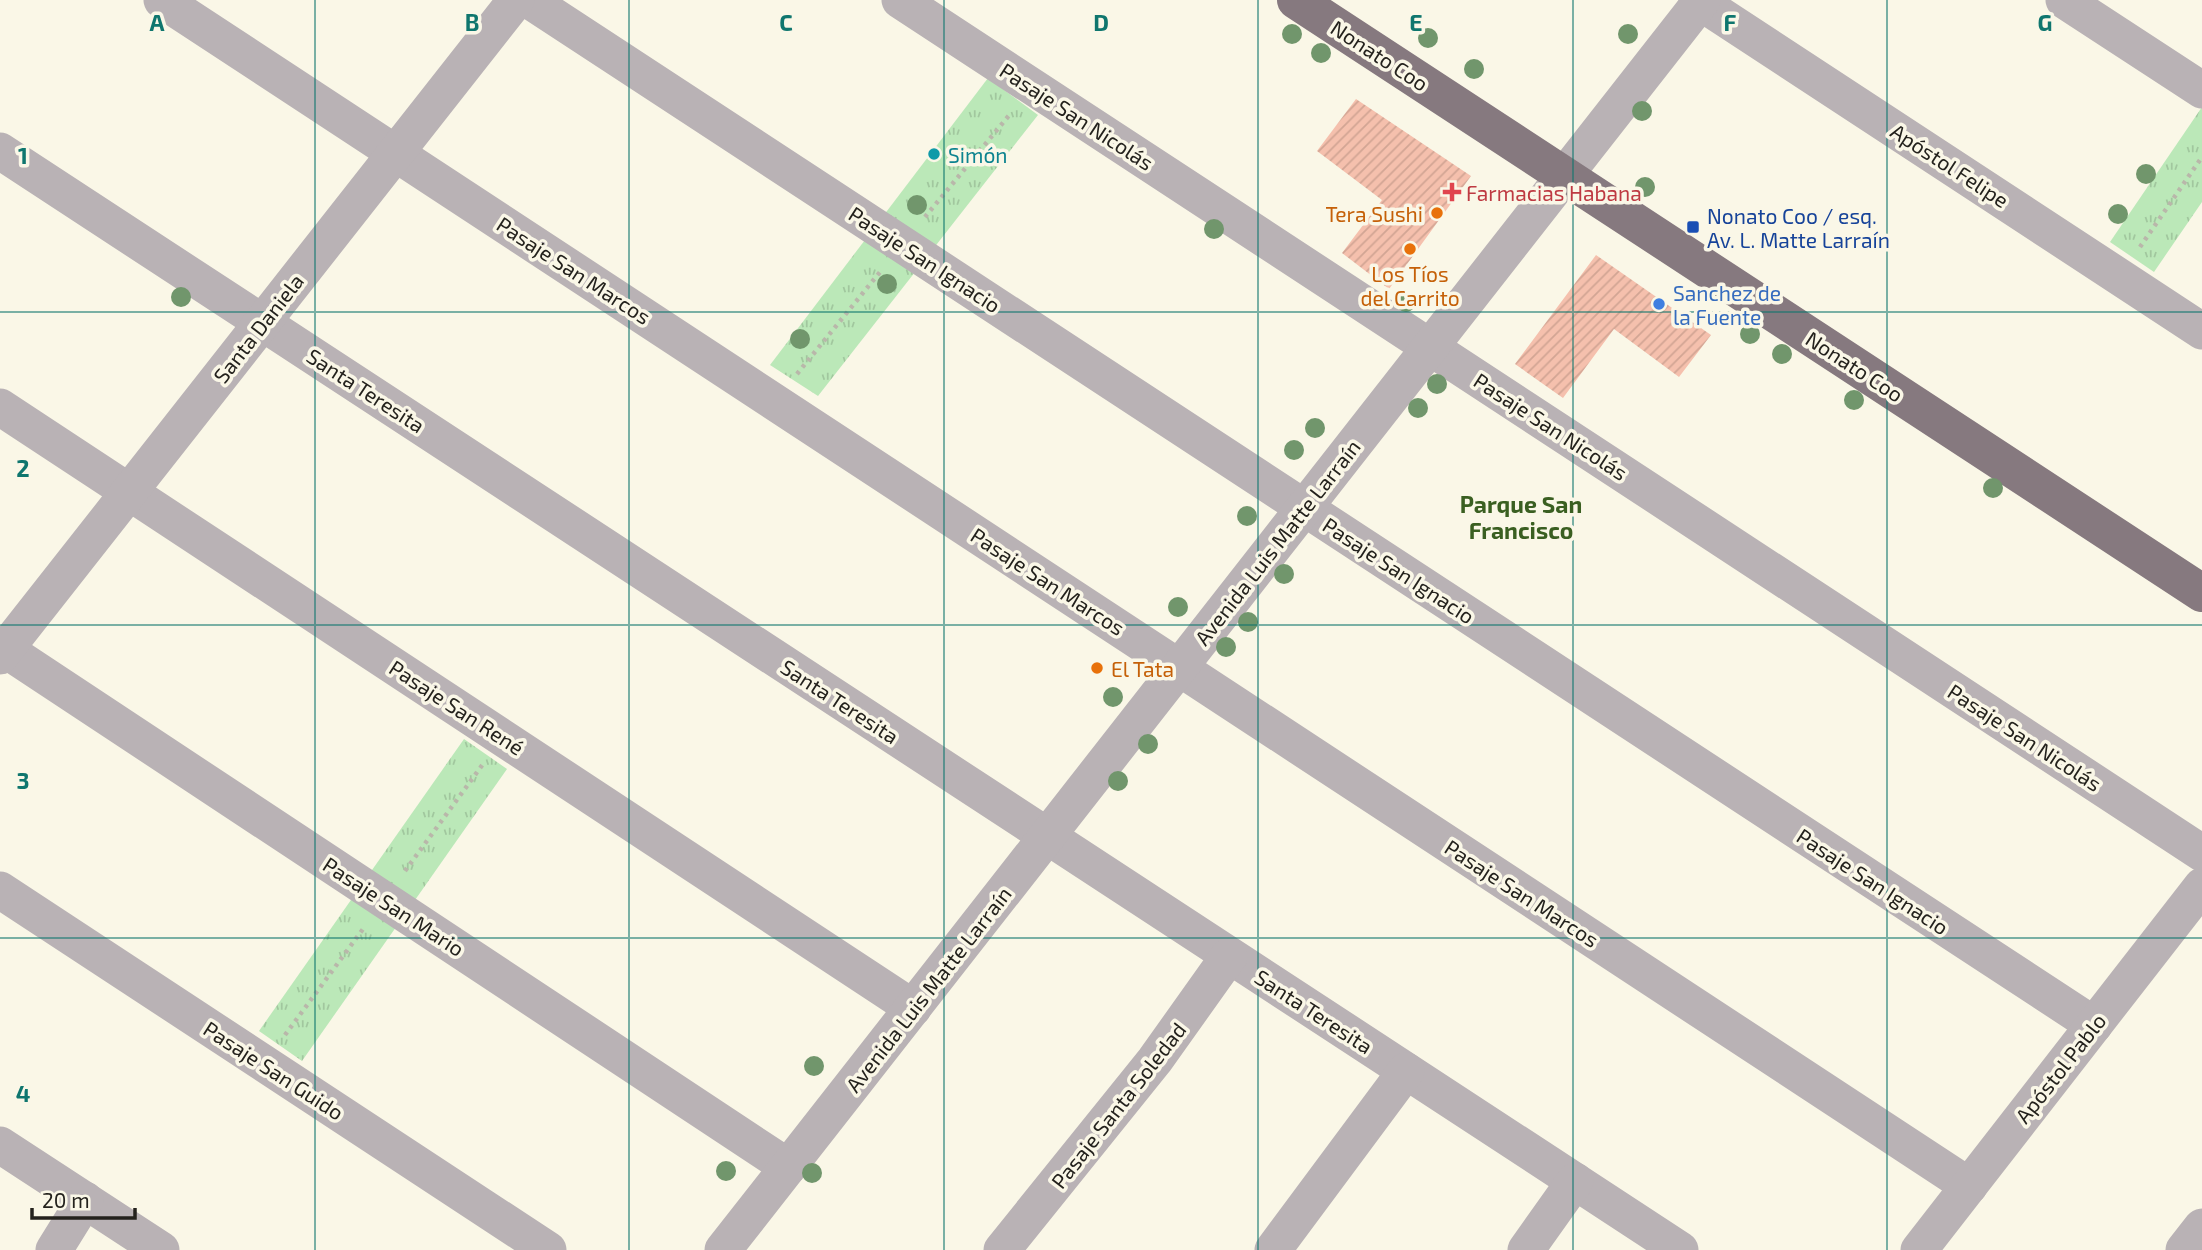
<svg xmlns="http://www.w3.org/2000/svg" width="2202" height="1250" font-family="'Exo 2',sans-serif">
	<defs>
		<pattern id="grass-tufts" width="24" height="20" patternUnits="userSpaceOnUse" patternTransform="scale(1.75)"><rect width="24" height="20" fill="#bbe8b8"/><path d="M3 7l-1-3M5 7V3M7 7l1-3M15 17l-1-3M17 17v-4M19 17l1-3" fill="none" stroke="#a1c79e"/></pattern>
		<pattern id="building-hatch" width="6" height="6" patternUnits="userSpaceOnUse" patternTransform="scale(1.75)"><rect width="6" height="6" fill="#f5c0ad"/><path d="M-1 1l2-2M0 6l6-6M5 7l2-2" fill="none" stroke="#d2a594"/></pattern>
	</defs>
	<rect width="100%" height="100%" fill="#faf7e7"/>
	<g fill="url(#grass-tufts)">
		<polygon points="988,78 1038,115 818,396 770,365"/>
		<polygon points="2202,107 2202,202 2154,272 2110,242"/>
		<polygon points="464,739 507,769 302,1061 259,1031"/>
	</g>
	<g fill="url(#building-hatch)">
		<polygon points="1356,99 1471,176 1389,289 1342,253 1382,200 1317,151"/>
		<polygon points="1596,255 1711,335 1679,377 1614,329 1563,398 1515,364"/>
	</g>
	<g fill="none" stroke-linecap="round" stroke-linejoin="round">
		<g stroke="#b9b7aa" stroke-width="4.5" stroke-dasharray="3.5 5" stroke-linecap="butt">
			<polyline points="925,217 1011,113"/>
			<polyline points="2140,247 2202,157"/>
			<polyline points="797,374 880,272"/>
			<polyline points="405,871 483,764"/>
			<polyline points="285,1035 363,929"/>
		</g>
		<g stroke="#b9b2b5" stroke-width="37">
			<polyline points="162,0 1969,1186"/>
			<polyline points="529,0 2094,1025"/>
			<polyline points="900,0 2202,853"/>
			<polyline points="1697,0 2202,331"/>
			<polyline points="2064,0 2202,90"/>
			<polyline points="0,151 1680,1250"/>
			<polyline points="0,407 913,1008"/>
			<polyline points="0,646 788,1167"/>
			<polyline points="0,656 516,0"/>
			<polyline points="0,890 548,1250"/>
			<polyline points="0,1145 161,1250"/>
			<polyline points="54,1250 85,1200"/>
			<polyline points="723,1250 1702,0"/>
			<polyline points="1002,1250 1155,1060 1229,956"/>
			<polyline points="1273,1250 1406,1071"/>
			<polyline points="1526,1250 1575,1181"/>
			<polyline points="1919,1250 2202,886"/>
			<polyline points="2184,1250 2202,1227"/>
		</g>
		<polyline stroke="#86797f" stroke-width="38" points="1296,0 2202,593"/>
	</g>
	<g fill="#71966c">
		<circle cx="1292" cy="34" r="10"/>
		<circle cx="1628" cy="34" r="10"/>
		<circle cx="1428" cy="38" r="10"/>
		<circle cx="1321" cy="53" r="10"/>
		<circle cx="1474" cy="69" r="10"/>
		<circle cx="1642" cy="111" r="10"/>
		<circle cx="2146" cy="174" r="10"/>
		<circle cx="1645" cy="187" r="10"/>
		<circle cx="917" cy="205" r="10"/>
		<circle cx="2118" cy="214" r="10"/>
		<circle cx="1214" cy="229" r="10"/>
		<circle cx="887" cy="284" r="10"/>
		<circle cx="181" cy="297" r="10"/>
		<circle cx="1406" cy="302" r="10"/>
		<circle cx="1750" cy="334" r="10"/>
		<circle cx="800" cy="339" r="10"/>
		<circle cx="1782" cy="354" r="10"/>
		<circle cx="1437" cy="384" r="10"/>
		<circle cx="1854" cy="400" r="10"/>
		<circle cx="1418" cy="408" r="10"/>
		<circle cx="1315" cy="428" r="10"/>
		<circle cx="1294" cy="450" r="10"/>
		<circle cx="1993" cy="488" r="10"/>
		<circle cx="1247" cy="516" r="10"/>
		<circle cx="1284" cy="574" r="10"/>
		<circle cx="1178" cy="607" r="10"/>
		<circle cx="1248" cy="622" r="10"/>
		<circle cx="1226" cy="647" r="10"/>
		<circle cx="1113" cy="697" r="10"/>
		<circle cx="1148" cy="744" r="10"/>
		<circle cx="1118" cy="781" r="10"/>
		<circle cx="814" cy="1066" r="10"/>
		<circle cx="726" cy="1171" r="10"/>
		<circle cx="812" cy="1173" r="10"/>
	</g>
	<path fill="none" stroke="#0f766e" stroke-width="2" stroke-opacity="0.55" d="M315,0V1250M629,0V1250M944,0V1250M1258,0V1250M1573,0V1250M1887,0V1250M0,312H2202M0,625H2202M0,938H2202"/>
	<circle fill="#0f9aa8" stroke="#faf7e7" stroke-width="2.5" cx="934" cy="154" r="7"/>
	<path fill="#e0444e" stroke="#faf7e7" stroke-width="2.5" d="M1448.5 181.5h7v7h7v7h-7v7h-7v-7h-7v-7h7z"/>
	<g fill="#e8710a" stroke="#faf7e7" stroke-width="2.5">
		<circle cx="1437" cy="213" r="7"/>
		<circle cx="1410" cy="249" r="7"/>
		<circle cx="1097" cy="668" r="7"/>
	</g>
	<rect fill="#1a4fb4" stroke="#faf7e7" stroke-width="2.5" x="1686" y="220" width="14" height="14" rx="3.5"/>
	<circle fill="#3f7fe0" stroke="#faf7e7" stroke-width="2.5" cx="1659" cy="304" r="7"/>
	<g text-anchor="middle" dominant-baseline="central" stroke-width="7" stroke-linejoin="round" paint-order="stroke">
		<g font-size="21" fill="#24221d" stroke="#faf7e7">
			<text transform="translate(1380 55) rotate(33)">Nonato Coo</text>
			<text transform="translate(1077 116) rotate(33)">Pasaje San Nicolás</text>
			<text transform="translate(1950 165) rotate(33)">Apóstol Felipe</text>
			<text transform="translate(925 259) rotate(33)">Pasaje San Ignacio</text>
			<text transform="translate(574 270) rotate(33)">Pasaje San Marcos</text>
			<text transform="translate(258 328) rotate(-52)">Santa Daniela</text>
			<text transform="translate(1855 366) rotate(33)">Nonato Coo</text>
			<text transform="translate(366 390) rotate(33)">Santa Teresita</text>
			<text transform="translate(1551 426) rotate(33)">Pasaje San Nicolás</text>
			<text transform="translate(1277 542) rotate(-52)">Avenida Luis Matte Larraín</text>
			<text transform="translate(1399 570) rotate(33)">Pasaje San Ignacio</text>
			<text transform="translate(1048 581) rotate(33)">Pasaje San Marcos</text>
			<text transform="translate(840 701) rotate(33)">Santa Teresita</text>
			<text transform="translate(457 707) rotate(33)">Pasaje San René</text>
			<text transform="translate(2025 737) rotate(33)">Pasaje San Nicolás</text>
			<text transform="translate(1873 881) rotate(33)">Pasaje San Ignacio</text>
			<text transform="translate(1522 893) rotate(33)">Pasaje San Marcos</text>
			<text transform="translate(394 906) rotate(33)">Pasaje San Mario</text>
			<text transform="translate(928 989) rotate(-52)">Avenida Luis Matte Larraín</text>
			<text transform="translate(1314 1011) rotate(33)">Santa Teresita</text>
			<text transform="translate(2060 1068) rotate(-52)">Apóstol Pablo</text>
			<text transform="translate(274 1070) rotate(33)">Pasaje San Guido</text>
			<text transform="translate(1118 1105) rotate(-52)">Pasaje Santa Soledad</text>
		</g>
		<g font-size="21" fill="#0d838f" stroke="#faf7e7" text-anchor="start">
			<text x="948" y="154">Simón</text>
		</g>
		<g font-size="21" fill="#be3a42" stroke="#faf7e7" text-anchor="start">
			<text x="1466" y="192">Farmacias Habana</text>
		</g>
		<g font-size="21" fill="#c56008" stroke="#faf7e7" text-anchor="end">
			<text x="1423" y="213">Tera Sushi</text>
			<text x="1410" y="273" text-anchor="middle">Los Tíos<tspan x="1410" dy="24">del Carrito</tspan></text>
			<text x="1111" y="668" text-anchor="start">El Tata</text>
		</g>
		<g font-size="21" fill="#164399" stroke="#faf7e7" text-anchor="start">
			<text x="1707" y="215">Nonato Coo / esq.<tspan x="1707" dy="24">Av. L. Matte Larraín</tspan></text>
		</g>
		<g font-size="21" fill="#366cbe" stroke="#faf7e7" text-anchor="start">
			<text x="1673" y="292">Sanchez de<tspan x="1673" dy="24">la Fuente</tspan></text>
		</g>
		<g font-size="23" font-weight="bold" fill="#3a5f21" stroke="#faf7e7">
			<text x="1521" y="504">Parque San<tspan x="1521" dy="26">Francisco</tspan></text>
		</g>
	</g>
	<g font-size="23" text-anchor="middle" font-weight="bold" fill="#0f766e" stroke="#faf7e7" stroke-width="7" stroke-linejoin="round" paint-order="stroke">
		<text x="157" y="31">A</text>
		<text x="472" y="31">B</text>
		<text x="786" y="31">C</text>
		<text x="1101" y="31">D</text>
		<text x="1416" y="31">E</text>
		<text x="1730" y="31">F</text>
		<text x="2045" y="31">G</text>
		<text x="23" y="164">1</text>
		<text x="23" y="477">2</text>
		<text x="23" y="789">3</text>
		<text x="23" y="1102">4</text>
	</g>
	<path d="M32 1208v10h103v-10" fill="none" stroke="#24221d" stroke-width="3.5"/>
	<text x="42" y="1208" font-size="21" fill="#24221d" stroke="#faf7e7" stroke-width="5" paint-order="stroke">20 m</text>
</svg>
